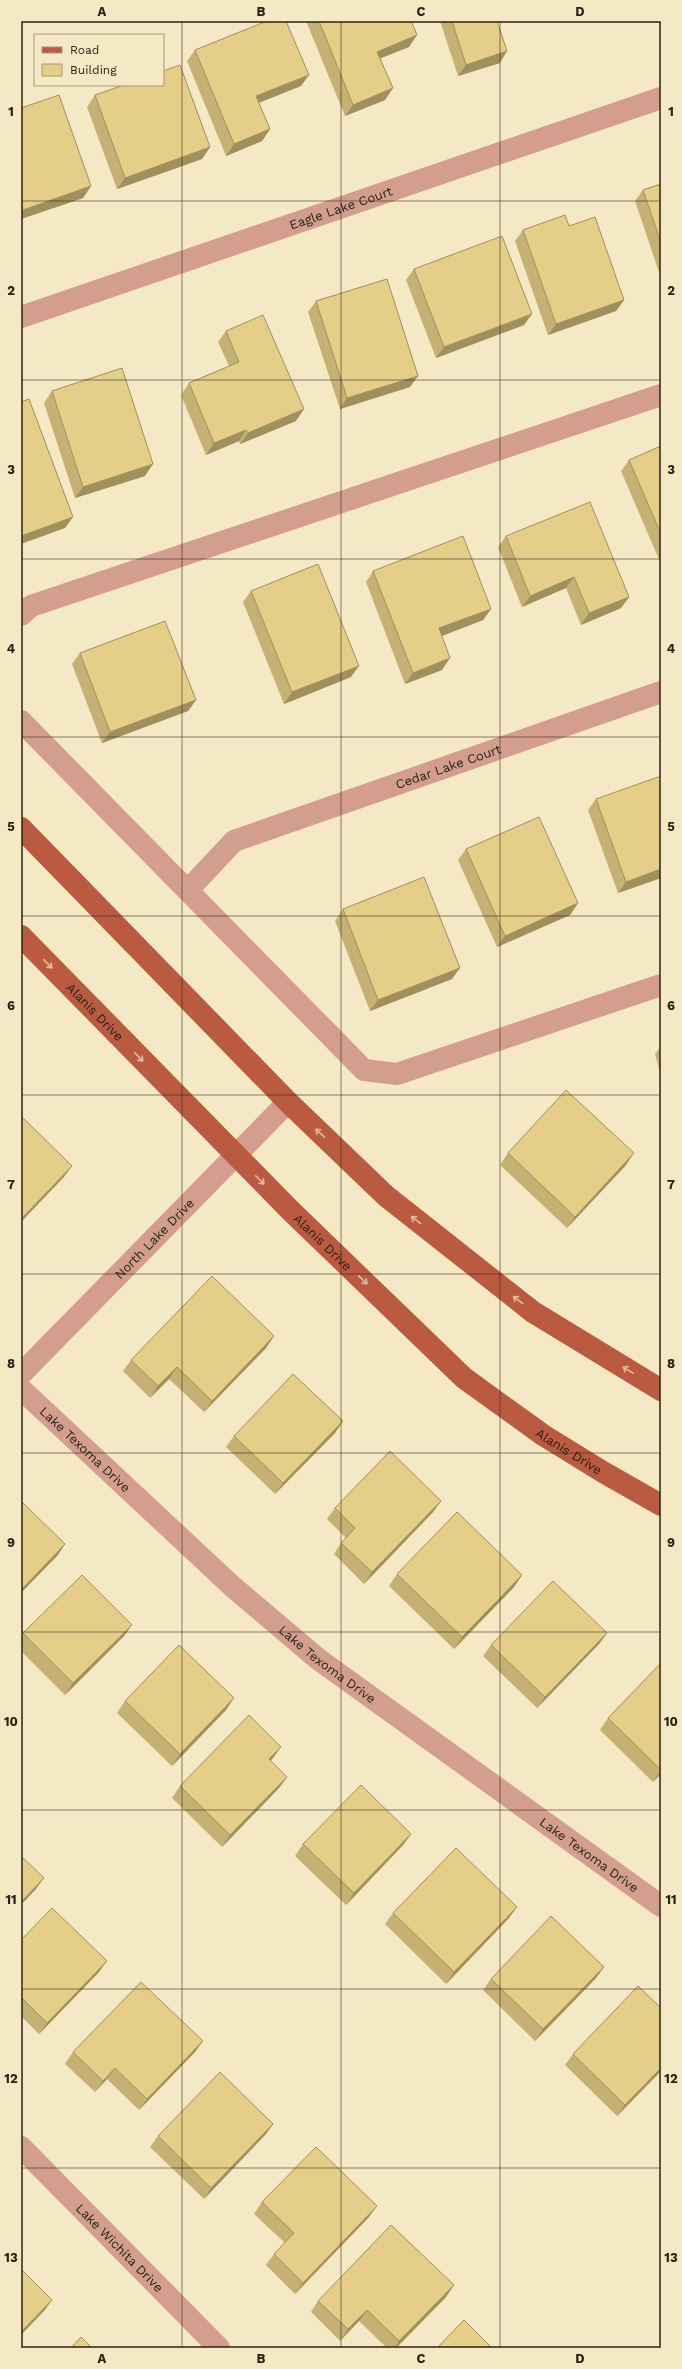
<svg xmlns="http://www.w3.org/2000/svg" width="682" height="2369" font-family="'Work Sans',sans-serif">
	<rect width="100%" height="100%" fill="#f5e8c4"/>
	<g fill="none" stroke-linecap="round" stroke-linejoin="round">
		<g stroke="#d49e8f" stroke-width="22">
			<path id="s1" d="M21,317L661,98"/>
			<polyline points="21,615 31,606 661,395"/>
			<polyline points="21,721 364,1070 397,1074 661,985"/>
			<path id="s2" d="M188,890L234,841L661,692"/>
			<path id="s3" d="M21,1374L288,1102"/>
			<path id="s4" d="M21,1389L233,1587L318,1659L661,1906"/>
			<path id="s5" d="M21,2147L219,2348"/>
		</g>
		<g stroke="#ba5a40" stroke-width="22">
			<polyline points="21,828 288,1102 386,1196 533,1312 661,1390"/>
			<path id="s6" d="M21,936L291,1211L464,1378L543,1435L603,1472L661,1505"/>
		</g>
	</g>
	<g fill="#c5b174">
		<polygon points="306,21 411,21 409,47 380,58 393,88 385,100 345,116"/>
		<polygon points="440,21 497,21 500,63 458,76"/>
		<polygon points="195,50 301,86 259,103 270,129 262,141 226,156 187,61"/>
		<polygon points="95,95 210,147 202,159 117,189 87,107"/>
		<polygon points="21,108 91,186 83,198 21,219"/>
		<polygon points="661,184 661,278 635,201 643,190"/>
		<polygon points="569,226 624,300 616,311 548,335 515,241 523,230"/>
		<polygon points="414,269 524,325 436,358 406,280"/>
		<polygon points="316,301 410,387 340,409 308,312"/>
		<polygon points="226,331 296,421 240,444 239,441 206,455 181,395 189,383 229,366 218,342"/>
		<polygon points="52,391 145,476 75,498 44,403"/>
		<polygon points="661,446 661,564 621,471 629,460"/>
		<polygon points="506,536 629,597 621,608 581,625 566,588 522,607 498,547"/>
		<polygon points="373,571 491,609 483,620 442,636 442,670 405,684 366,582"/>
		<polygon points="251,591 351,677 284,704 243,602"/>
		<polygon points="80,653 196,700 188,711 102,743 72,664"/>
		<polygon points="596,799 661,878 618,893 588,810"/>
		<polygon points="466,849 578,903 570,915 497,947 458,860"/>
		<polygon points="343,909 452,979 370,1011 335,921"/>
		<polygon points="661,1046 661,1076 655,1054"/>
		<polygon points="508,1153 626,1165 567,1228 500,1165"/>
		<polygon points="274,1336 266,1348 204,1412 169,1379 150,1398 123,1371 131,1360"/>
		<polygon points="343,1421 335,1433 275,1494 226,1447 234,1436"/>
		<polygon points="441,1501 433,1512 364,1584 334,1554 341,1543 346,1538 327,1519 335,1508"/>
		<polygon points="397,1574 522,1575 514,1587 454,1649 389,1586"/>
		<polygon points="23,1633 124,1636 65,1695 21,1651 21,1636"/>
		<polygon points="607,1633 599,1644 537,1708 483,1656 491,1645"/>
		<polygon points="661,1663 661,1774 653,1782 600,1730 608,1718"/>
		<polygon points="125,1701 226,1710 172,1766 117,1713"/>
		<polygon points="273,1758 271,1761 287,1777 279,1788 222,1847 172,1798 180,1786"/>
		<polygon points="411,1834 403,1845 346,1905 295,1856 303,1844"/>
		<polygon points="393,1913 509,1918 446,1984 385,1924"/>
		<polygon points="21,1940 99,1972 39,2034 21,2016"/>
		<polygon points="604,1967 596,1978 535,2041 483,1990 491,1979"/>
		<polygon points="203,2041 195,2052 139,2110 107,2079 95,2092 65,2064 73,2052"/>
		<polygon points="573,2054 661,2071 617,2116 565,2065"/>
		<polygon points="273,2124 265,2135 204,2199 150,2147 158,2136"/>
		<polygon points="262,2202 369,2217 295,2294 266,2265 274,2254 285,2243 254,2214"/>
		<polygon points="446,2297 396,2348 387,2348 359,2321 340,2341 311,2312 318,2301"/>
	</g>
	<g fill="#a0905e">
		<polygon points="417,35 409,47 369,63 377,52"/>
		<polygon points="507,51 500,63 458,76 466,65"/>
		<polygon points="309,75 301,86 248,107 256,96"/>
		<polygon points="393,88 385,100 345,116 353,105"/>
		<polygon points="270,129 262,141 226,156 234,144"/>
		<polygon points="210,147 202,159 117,189 125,178"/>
		<polygon points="91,186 83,198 21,219 21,213 23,210"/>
		<polygon points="624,300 616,311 548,335 556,324"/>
		<polygon points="532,314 524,325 436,358 444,347"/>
		<polygon points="418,376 410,387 340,409 347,398"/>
		<polygon points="304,409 296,421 240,444 248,433"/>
		<polygon points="246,430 239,441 206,455 214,443"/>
		<polygon points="153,464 145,476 75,498 83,487"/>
		<polygon points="73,517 65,528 21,544 21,536"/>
		<polygon points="574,577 566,588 522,607 530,596"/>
		<polygon points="629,597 621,608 581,625 589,613"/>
		<polygon points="491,609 483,620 431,640 439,628"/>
		<polygon points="450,658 442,670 405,684 413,673"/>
		<polygon points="359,666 351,677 284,704 292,692"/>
		<polygon points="196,700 188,711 102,743 110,732"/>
		<polygon points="661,869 661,878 618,893 626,882"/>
		<polygon points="578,903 570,915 497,947 505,936"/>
		<polygon points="460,968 452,979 370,1011 378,1000"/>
		<polygon points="634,1153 626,1165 567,1228 575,1217"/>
		<polygon points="72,1166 64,1177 21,1222 21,1219"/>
		<polygon points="274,1336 266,1348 204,1412 212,1401"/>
		<polygon points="177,1367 169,1379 150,1398 158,1386"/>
		<polygon points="343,1421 335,1433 275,1494 283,1483"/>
		<polygon points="441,1501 433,1512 364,1584 372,1572"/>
		<polygon points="65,1544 58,1555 21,1593 21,1590"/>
		<polygon points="522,1575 514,1587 454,1649 462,1637"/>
		<polygon points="132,1625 124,1636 65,1695 73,1683"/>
		<polygon points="607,1633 599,1644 537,1708 545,1697"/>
		<polygon points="234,1698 226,1710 172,1766 180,1754"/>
		<polygon points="281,1747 273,1758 261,1770 269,1759"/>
		<polygon points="661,1771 661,1774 653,1782"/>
		<polygon points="287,1777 279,1788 222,1847 230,1835"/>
		<polygon points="411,1834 403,1845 346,1905 354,1893"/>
		<polygon points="44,1878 36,1889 21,1905 21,1902"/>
		<polygon points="517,1907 509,1918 446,1984 454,1972"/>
		<polygon points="107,1961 99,1972 39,2034 47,2023"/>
		<polygon points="604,1967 596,1978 535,2041 543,2029"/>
		<polygon points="203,2041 195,2052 139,2110 147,2099"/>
		<polygon points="115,2068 107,2079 95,2092 103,2081"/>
		<polygon points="661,2068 661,2071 617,2116 625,2105"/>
		<polygon points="273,2124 265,2135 204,2199 211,2188"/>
		<polygon points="377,2206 369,2217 295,2294 303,2283"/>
		<polygon points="454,2285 446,2297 396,2348 395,2348 399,2341"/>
		<polygon points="52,2300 44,2311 21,2335 21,2332"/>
		<polygon points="367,2310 359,2321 340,2341 348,2329"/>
	</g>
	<g fill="#e5ce87" stroke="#a0905e">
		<polygon points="267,21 286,21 309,75 256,96 270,129 234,144 195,50"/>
		<polygon points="319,21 411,21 417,35 377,52 393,88 353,105"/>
		<polygon points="452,21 497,21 507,51 466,65"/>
		<polygon points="180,65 210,147 125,178 95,95 124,85 163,85 163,71"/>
		<polygon points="59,95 91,186 23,210 21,203 21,108"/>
		<polygon points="661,184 661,243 643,190"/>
		<polygon points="565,215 569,226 595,217 624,300 556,324 523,230"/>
		<polygon points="502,236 532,314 444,347 414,269"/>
		<polygon points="387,279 418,376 347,398 316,301"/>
		<polygon points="263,315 304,409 248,433 246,430 214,443 189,383 239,362 226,331"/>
		<polygon points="122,368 153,464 83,487 52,391"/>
		<polygon points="29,399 73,517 21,536 21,402"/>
		<polygon points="661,446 661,534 629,460"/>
		<polygon points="590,502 629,597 589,613 574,577 530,596 506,536"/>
		<polygon points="463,536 491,609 439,628 450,658 413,673 373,571"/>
		<polygon points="318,564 359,666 292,692 251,591"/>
		<polygon points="165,621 196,700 110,732 80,653"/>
		<polygon points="661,776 661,869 626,882 596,799"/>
		<polygon points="539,817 578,903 505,936 466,849"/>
		<polygon points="424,877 460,968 378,1000 343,909"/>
		<polygon points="566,1090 634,1153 575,1217 508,1153"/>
		<polygon points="21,1116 72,1166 21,1219"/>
		<polygon points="212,1276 274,1336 212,1401 177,1367 158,1386 131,1360"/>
		<polygon points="293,1374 343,1421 283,1483 234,1436"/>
		<polygon points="390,1451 441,1501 372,1572 341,1543 355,1528 335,1508"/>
		<polygon points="21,1501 65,1544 21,1590"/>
		<polygon points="457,1512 522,1575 462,1637 397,1574"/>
		<polygon points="82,1575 132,1625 73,1683 23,1633"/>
		<polygon points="553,1581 607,1633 545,1697 491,1645"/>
		<polygon points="179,1645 234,1698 180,1754 125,1701"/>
		<polygon points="661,1663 661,1770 608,1718"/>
		<polygon points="249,1715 281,1747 269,1759 287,1777 230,1835 180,1786"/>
		<polygon points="361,1785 411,1834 354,1893 303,1844"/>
		<polygon points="456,1848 517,1907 454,1972 393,1913"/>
		<polygon points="21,1856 44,1878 21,1902"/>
		<polygon points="52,1908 107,1961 47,2023 21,1997 21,1940"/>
		<polygon points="551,1916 604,1967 543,2029 491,1979"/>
		<polygon points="141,1982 203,2041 147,2099 115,2068 103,2081 73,2052"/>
		<polygon points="638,1986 661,2008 661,2068 625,2105 573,2054"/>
		<polygon points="220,2072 273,2124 211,2188 158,2136"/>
		<polygon points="316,2147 377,2206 303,2283 274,2254 294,2233 262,2202"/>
		<polygon points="391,2225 454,2285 399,2341 367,2310 348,2329 318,2301"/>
		<polygon points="21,2269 52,2300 21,2332"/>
		<polygon points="464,2320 492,2348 437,2348"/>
		<polygon points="81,2337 92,2348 71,2348"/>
	</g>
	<defs><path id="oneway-shaft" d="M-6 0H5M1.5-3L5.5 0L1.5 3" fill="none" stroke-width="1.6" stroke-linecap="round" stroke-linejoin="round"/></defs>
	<g stroke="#e3bd9c">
		<use href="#oneway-shaft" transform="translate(48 964) rotate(46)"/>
		<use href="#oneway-shaft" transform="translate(139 1057) rotate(46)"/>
		<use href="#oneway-shaft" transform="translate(320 1133) rotate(-137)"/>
		<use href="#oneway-shaft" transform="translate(260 1180) rotate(45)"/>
		<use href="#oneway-shaft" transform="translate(416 1220) rotate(-142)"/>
		<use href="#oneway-shaft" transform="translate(363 1280) rotate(44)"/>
		<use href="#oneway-shaft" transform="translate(518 1300) rotate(-142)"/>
		<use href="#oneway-shaft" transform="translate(628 1370) rotate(-149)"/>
	</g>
	<path fill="none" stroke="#282316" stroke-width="1" stroke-opacity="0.55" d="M182,21V2348M341,21V2348M500,21V2348M21,201H661M21,380H661M21,559H661M21,737H661M21,916H661M21,1095H661M21,1274H661M21,1453H661M21,1632H661M21,1810H661M21,1989H661M21,2168H661"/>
	<g text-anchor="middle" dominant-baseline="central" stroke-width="3.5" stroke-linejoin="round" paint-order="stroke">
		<g font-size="13" fill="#282316" stroke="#f5e8c4">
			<text stroke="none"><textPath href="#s1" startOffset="338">Eagle Lake Court</textPath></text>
			<text stroke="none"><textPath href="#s2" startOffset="294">Cedar Lake Court</textPath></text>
			<text stroke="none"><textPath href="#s6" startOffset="106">Alanis Drive</textPath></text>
			<text stroke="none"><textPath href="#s3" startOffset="190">North Lake Drive</textPath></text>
			<text stroke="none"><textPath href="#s6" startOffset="430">Alanis Drive</textPath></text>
			<text stroke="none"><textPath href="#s4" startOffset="88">Lake Texoma Drive</textPath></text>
			<text stroke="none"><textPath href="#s6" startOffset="754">Alanis Drive</textPath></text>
			<text stroke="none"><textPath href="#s4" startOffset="412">Lake Texoma Drive</textPath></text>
			<text stroke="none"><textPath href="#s4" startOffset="736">Lake Texoma Drive</textPath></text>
			<text stroke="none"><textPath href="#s5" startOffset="141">Lake Wichita Drive</textPath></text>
		</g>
	</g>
	<rect width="682" height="2369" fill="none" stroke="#f5e8c4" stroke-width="44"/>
	<rect x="34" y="34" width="130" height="52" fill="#f5e8c4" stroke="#a3997e"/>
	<rect x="42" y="47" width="20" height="6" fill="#ba5a40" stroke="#a3997e"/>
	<text x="70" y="54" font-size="12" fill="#282316">Road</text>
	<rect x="42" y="64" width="20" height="12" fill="#e5ce87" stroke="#a3997e"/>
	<text x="70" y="74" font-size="12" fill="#282316">Building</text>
	<rect x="22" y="22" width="638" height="2325" fill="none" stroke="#282316" stroke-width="1.5"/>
	<g font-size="13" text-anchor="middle" font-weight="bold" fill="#282316">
		<text x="102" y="16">A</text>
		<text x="261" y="16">B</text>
		<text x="421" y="16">C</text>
		<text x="580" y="16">D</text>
		<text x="11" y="116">1</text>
		<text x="671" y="116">1</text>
		<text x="11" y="295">2</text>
		<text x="671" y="295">2</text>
		<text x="11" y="474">3</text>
		<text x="671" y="474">3</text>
		<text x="11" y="653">4</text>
		<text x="671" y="653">4</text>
		<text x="11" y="831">5</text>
		<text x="671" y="831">5</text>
		<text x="11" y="1010">6</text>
		<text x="671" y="1010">6</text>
		<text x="11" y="1189">7</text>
		<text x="671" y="1189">7</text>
		<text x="11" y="1368">8</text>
		<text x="671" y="1368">8</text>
		<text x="11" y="1547">9</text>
		<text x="671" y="1547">9</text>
		<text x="11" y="1726">10</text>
		<text x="671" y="1726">10</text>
		<text x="11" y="1904">11</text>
		<text x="671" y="1904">11</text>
		<text x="11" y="2083">12</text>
		<text x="671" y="2083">12</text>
		<text x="11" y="2262">13</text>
		<text x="671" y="2262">13</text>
		<text x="102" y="2363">A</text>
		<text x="261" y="2363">B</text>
		<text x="421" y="2363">C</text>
		<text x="580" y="2363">D</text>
	</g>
</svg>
